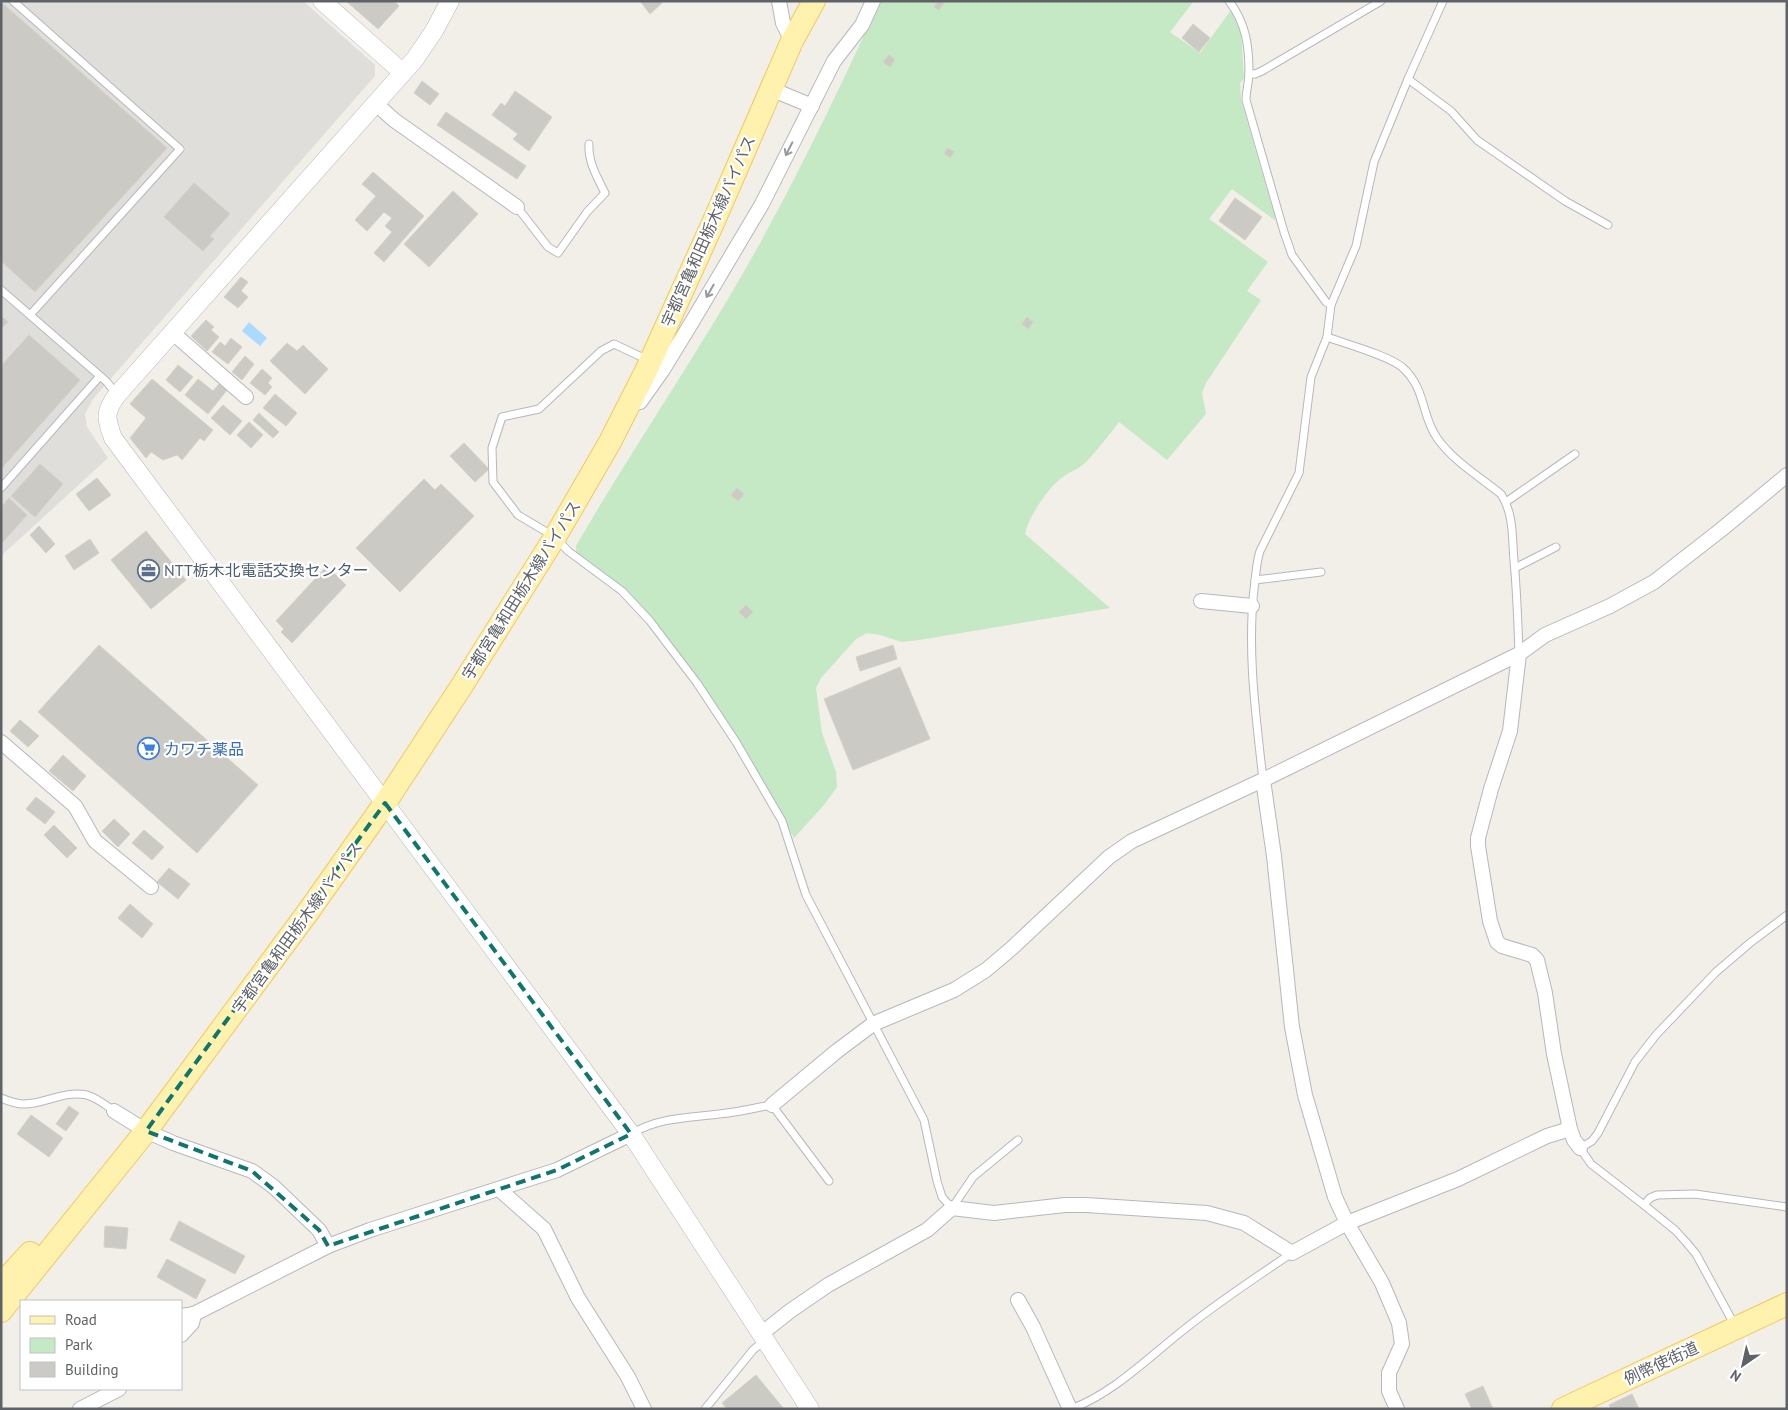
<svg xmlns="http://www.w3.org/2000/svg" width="1788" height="1410" font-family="'PT Sans','Noto Sans JP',sans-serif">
	<rect width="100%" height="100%" fill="#f1efe8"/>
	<polygon fill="#e0deda" points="1,1 303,1 375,65 375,76 93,399 85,414 87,427 108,458 1,556"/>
	<path fill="#c5e8c5" d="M880,1H1194L1170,32L1200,53L1231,10L1241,30L1244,78L1240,83L1241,100L1276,221L1232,189L1209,219L1268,262L1247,291L1261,300L1206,383L1202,393L1206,414L1167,460L1119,422C1109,435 1098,449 1087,461C1081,468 1071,471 1064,476C1048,487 1029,516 1025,534L1110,608L919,640L902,642L880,635L867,633L856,639L821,678L816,688L822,733L836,772L837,787L824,805L794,838L755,768L688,665L629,593L576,553V546C637,440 708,340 766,232C807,157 844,79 880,1Z"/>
	<polygon fill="#aadaff" points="249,322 267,338 260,346 242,331"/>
	<g fill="#cccac5" stroke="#d6d1c6">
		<polygon points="346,1 394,1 399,6 378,29"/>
		<polygon points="640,1 661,1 662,3 650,14"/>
		<polygon points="938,1 944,3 939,10 934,7"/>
		<polygon points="1,2 167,148 35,292 1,261"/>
		<polygon points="1193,24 1210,38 1199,52 1182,38"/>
		<polygon points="889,55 895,60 890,67 883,62"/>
		<polygon points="422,81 439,94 430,105 414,93"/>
		<polygon points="515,91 552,117 529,151 513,139 518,134 492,115 501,103 505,106"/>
		<polygon points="446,112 526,166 517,179 437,125"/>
		<polygon points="948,148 954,152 950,158 944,153"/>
		<polygon points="373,172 424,216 384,262 374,253 392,232 385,226 392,218 384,212 367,231 355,220 376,196 362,184"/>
		<polygon points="194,183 230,214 210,236 214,239 203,251 164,217"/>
		<polygon points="453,191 478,214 429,267 404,244"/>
		<polygon points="1235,198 1262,217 1245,240 1219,221"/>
		<polygon points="241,277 248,282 241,291 248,297 238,308 224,297"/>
		<polygon points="1,316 8,322 1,329"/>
		<polygon points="1027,317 1033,322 1028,329 1022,324"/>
		<polygon points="206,320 214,327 211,330 219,337 207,351 191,336"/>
		<polygon points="29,335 80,380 1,469 1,366"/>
		<polygon points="231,338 242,347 228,364 212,352 220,342 225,346"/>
		<polygon points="287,343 297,351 303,345 328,369 305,394 270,361"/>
		<polygon points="245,356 254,364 242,380 232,372"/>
		<polygon points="178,365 193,377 180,392 166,380"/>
		<polygon points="262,369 272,378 268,383 272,387 265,395 250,383"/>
		<polygon points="152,379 213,430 204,441 200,438 182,460 177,455 163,460 151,452 146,458 130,438 146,418 130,404"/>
		<polygon points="198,379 213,391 219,384 227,390 208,414 185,395"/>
		<polygon points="275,394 297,413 286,426 263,408"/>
		<polygon points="223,405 242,421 230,435 211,418"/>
		<polygon points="259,413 279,432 273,438 253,420"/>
		<polygon points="249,422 263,435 251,448 237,435"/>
		<polygon points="464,443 489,469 475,482 450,456"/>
		<polygon points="40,464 63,484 35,517 11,496"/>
		<polygon points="97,478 111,495 89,511 76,494"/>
		<polygon points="424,479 435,490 441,484 474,516 400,592 356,548"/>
		<polygon points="737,488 744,494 738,501 731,495"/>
		<polygon points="9,498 27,515 1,544 1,507"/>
		<polygon points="39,526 55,544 46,553 30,535"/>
		<polygon points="146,531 186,580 151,609 111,560"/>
		<polygon points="90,539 99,553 74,570 65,556"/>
		<polygon points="327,566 346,585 292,643 281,632 284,629 276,621"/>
		<polygon points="746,605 753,612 746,619 739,612"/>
		<polygon points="99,645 258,785 197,853 38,712"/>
		<polygon points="893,645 897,659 860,671 856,657"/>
		<polygon points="900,667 930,739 853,770 824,699"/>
		<polygon points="20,720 39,736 28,747 10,731"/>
		<polygon points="63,755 86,776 73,791 49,771"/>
		<polygon points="36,797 55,812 45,824 26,809"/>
		<polygon points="114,819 130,834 118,847 102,831"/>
		<polygon points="54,825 77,848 67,858 44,835"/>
		<polygon points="144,830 164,847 152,860 132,843"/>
		<polygon points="169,868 190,884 178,899 157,882"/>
		<polygon points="130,904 153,924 142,938 118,918"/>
		<polygon points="69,1106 79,1113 66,1131 56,1124"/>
		<polygon points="31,1115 63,1138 49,1157 17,1134"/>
		<polygon points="179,1221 245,1256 235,1274 170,1240"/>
		<polygon points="105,1226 128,1228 126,1249 104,1247"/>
		<polygon points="167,1259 206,1280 196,1299 157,1277"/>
		<polygon points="756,1375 784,1409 727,1409 722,1403"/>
		<polygon points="1483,1386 1493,1409 1472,1409 1465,1394"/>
		<polygon points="1632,1394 1639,1409 1611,1409 1609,1405"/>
	</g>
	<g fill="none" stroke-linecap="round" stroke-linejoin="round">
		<defs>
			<g id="service">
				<polyline points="13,1 180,149 30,315"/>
				<path d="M1229,1C1246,23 1249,46 1249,72C1249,82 1246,91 1246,100L1284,232L1292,255L1326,302L1331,305"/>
				<polyline points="1249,74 1255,74 1262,71 1381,1"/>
				<polyline points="1408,79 1451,111 1477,140 1565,201 1608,225"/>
				<path d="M517,207L548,247L558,253L587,212L605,193C597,177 588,162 589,144"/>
				<polyline points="1,290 107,382 117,395"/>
				<path d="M1327,337C1346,344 1387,355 1402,367C1426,388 1421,415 1437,438C1453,461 1480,477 1501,494C1514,514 1512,538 1514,561C1517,592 1518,623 1519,654"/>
				<polyline points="648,360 614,344 601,351 539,409 502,417 492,448 493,482 518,515 555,537 568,551 622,591 650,621 697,683 736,742 782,821 806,895 924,1120 937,1181 942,1197 952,1208 973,1177 1018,1140"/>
				<polyline points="1,488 100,376"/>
				<polyline points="1506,502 1575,454"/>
				<polyline points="1515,568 1556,547"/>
				<polyline points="1255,580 1321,572"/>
				<path d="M1263,780C1256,716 1247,653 1254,589C1256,576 1256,563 1260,551L1299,473L1311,377L1327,337L1331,305L1356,246L1374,162L1408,79L1443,1"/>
				<path d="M1,1098C8,1101 16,1104 24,1104C46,1104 64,1090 87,1095C97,1098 106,1105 114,1111"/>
				<path d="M631,1134C662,1115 698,1118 734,1112C747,1110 759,1107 772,1105L829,1181"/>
				<polyline points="1644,1205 1650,1198 1657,1195 1695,1194 1787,1207"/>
				<polyline points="1734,1324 1696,1254 1686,1242 1675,1230 1644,1205 1591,1164 1580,1148 1592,1141 1598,1133 1635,1062 1656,1035 1716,972 1750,943 1787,915"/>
				<polyline points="705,1409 753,1350 765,1340"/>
				<path d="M1071,1409C1114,1393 1150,1356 1186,1328C1220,1301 1256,1277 1292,1253"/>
			</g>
			<g id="minor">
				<polyline points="779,1 783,23 792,41"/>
				<polyline points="771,89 812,106"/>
				<polyline points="375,103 394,120 517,207"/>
				<polyline points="173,333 246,397"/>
				<polyline points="640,402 662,371 692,322 762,204 834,61 862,25 873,1"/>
				<polyline points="1201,601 1252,606"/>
				<polyline points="1519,654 1510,731 1491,789 1478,838 1478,846 1490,921 1497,942 1502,946 1532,955 1537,960 1545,993 1554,1054 1570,1129 1574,1140 1580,1148"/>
				<polyline points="1,742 75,806 95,841 151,887"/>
				<polyline points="1263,780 1274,856 1292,1027 1305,1095 1335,1197 1347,1223 1382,1283 1399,1323 1402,1344 1389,1373 1389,1391 1397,1409"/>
				<polyline points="772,1105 837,1051 873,1024 954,990 986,970 1012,948 1109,857 1132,841 1263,780 1519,654 1545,635 1610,606 1654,582 1722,529 1787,475"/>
				<polyline points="114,1111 146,1131 173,1143 252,1171 274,1187 319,1230 328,1246"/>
				<polyline points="500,1190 544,1229 578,1298 628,1377 644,1409"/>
				<polyline points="1018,1300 1033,1327 1070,1409"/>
				<polyline points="181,1316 194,1314 328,1246 370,1230 557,1170 631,1134"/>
				<polyline points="761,1334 790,1311 828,1285 927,1230 952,1208 994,1213 1065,1205 1086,1205 1207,1213 1244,1223 1292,1253 1347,1223 1458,1179 1547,1136 1570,1129"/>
				<polyline points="181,1335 192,1323 194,1314"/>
				<polyline points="80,1409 119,1389"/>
			</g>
			<g id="tertiary">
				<polyline points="322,1 402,72"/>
				<path d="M450,1L434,31L415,59L117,395C104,412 106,419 113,438L631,1134L810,1409"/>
			</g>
			<g id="primary">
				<polyline points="1,1285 30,1253"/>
				<polyline points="1,1311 146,1131 308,912 385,803 461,687 555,537 610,442 646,371 713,223 792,41 814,1"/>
				<polyline points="1563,1409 1787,1304"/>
			</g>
		</defs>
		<use href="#service" stroke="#b5b8bc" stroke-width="9"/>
		<use href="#minor" stroke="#b5b8bc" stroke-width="16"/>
		<use href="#tertiary" stroke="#b5b8bc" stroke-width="19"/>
		<use href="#primary" stroke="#f2c960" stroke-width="24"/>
		<use href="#service" stroke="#fff" stroke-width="7"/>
		<use href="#minor" stroke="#fff" stroke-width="14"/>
		<use href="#tertiary" stroke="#fff" stroke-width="18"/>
		<use href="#primary" stroke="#fff2af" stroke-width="22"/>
	</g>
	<defs><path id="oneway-shaft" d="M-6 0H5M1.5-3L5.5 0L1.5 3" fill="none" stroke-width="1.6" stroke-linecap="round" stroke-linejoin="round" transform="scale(1.25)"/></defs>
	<g stroke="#979a9d">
		<use href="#oneway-shaft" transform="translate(789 149) rotate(117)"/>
		<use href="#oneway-shaft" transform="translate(710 291) rotate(120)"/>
	</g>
	<path fill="none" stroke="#0f766e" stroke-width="4" stroke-dasharray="10 6" stroke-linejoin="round" d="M385,803L631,1134L557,1170L328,1246L319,1230L252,1171L146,1131Z"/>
	<defs>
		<symbol id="office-ring" viewBox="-11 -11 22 22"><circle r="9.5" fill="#fff" stroke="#5c6f8a" stroke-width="1.5"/><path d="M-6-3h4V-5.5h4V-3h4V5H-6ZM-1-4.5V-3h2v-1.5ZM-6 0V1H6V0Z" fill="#5c6f8a"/></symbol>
		<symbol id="supermarket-ring" viewBox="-11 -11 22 22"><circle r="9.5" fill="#fff" stroke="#3f7fe0" stroke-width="1.5"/><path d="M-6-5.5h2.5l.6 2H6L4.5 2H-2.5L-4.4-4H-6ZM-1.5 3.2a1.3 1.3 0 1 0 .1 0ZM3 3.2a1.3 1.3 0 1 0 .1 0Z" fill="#3f7fe0"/></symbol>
	</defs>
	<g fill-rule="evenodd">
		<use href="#office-ring" x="136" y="558" width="25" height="25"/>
		<use href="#supermarket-ring" x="136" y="736" width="25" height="25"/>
	</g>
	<g text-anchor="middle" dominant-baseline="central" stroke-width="4.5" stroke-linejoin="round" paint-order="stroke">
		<g font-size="16" fill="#5f6368" stroke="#fff">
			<text transform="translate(708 231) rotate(-66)">宇都宮亀和田栃木線バイパス</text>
			<text transform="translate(521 590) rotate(-58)">宇都宮亀和田栃木線バイパス</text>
			<text transform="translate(297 927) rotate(-54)">宇都宮亀和田栃木線バイパス</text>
			<text transform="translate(1661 1363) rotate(-25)">例幣使街道</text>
		</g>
		<g font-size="16" fill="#4e5e75" stroke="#fff" text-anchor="start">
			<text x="164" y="570">NTT栃木北電話交換センター</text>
		</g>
		<g font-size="16" fill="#366cbe" stroke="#fff" text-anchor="start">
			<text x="164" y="749">カワチ薬品</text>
		</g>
	</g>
	<rect width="1788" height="1410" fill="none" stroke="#5f6368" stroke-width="5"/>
	<rect x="20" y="1300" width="162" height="90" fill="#ffffff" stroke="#bfc1c3"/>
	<rect x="30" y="1316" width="25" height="8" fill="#fff2af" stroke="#bfc1c3"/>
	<text x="65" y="1325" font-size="15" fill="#5f6368">Road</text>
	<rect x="30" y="1338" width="25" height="15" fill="#c5e8c5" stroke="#bfc1c3"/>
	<text x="65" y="1350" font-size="15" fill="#5f6368">Park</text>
	<rect x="30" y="1362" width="25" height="15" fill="#cccac5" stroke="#bfc1c3"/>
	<text x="65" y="1375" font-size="15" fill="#5f6368">Building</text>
	<g transform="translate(1743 1365) rotate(214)" stroke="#ffffff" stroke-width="4" paint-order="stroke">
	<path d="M0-4L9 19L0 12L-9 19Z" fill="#5f6368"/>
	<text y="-8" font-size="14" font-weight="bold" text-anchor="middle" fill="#5f6368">N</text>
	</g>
</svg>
